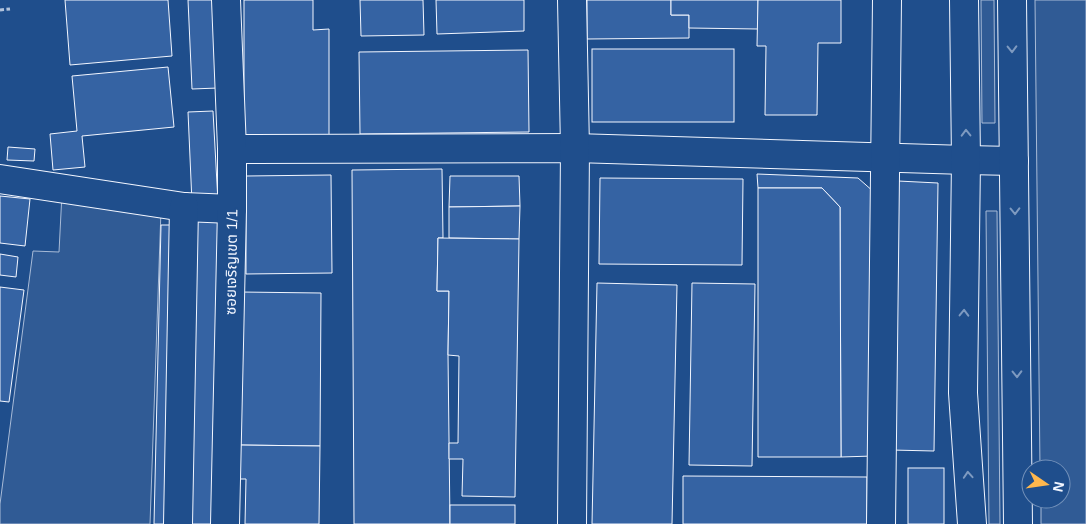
<svg xmlns="http://www.w3.org/2000/svg" width="1086" height="524" font-family="Helvetica,'Noto Sans Thai',sans-serif">
	<rect width="100%" height="100%" fill="#1f4e8c"/>
	<g fill="#305b95" stroke="#a8bbd7">
		<polygon points="981,0 994,0 995,123 982,123"/>
		<polygon points="1035,0 1086,0 1086,524 1041,524 1041,499 1061,499 1061,469 1040,469"/>
		<polygon points="62,193 161,210 150,524 0,524 0,504 33,251 59,252"/>
		<polygon points="986,211 997,211 1000,524 989,524"/>
	</g>
	<g fill="#3563a3" stroke="#f2f6ff">
		<polygon points="65,0 168,0 172,56 70,65"/>
		<polygon points="188,0 214,0 218,88 192,89"/>
		<polygon points="244,0 313,0 313,30 329,29 329,138 244,138"/>
		<polygon points="360,0 423,0 424,35 361,36"/>
		<polygon points="436,0 524,0 524,31 437,34"/>
		<polygon points="587,0 671,0 671,15 689,15 689,38 587,39"/>
		<polygon points="671,0 758,0 758,29 689,28 689,15 671,15"/>
		<polygon points="758,0 841,0 841,43 818,43 817,115 765,115 766,46 757,46"/>
		<rect x="592" y="49" width="142" height="73"/>
		<polygon points="528,50 529,132 360,134 359,52"/>
		<polygon points="168,67 174,127 82,136 85,167 53,170 50,134 77,131 72,76"/>
		<polygon points="213,111 218,202 192,203 188,112"/>
		<polygon points="8,147 35,149 34,161 7,160"/>
		<polygon points="442,169 443,238 438,238 437,291 449,291 448,355 450,524 354,524 352,170"/>
		<polygon points="757,174 858,178 874,192 873,456 841,457 840,207 822,188 758,188"/>
		<polygon points="331,175 332,273 246,274 246,176"/>
		<polygon points="450,176 519,176 520,206 449,207"/>
		<polygon points="600,178 743,179 742,265 599,264"/>
		<polygon points="898,181 938,183 934,451 891,450"/>
		<polygon points="758,188 822,188 840,207 841,457 758,457"/>
		<polygon points="0,196 30,199 25,246 0,243"/>
		<polygon points="520,206 519,239 449,238 449,207"/>
		<polygon points="196,214 221,215 213,524 188,524"/>
		<polygon points="161,225 179,225 172,524 154,524"/>
		<polygon points="438,238 519,239 515,497 462,496 463,459 449,459 449,443 458,443 459,356 448,355 449,291 437,291"/>
		<polygon points="0,254 18,257 16,277 0,275"/>
		<polygon points="597,283 677,285 672,524 592,524"/>
		<polygon points="692,283 755,284 752,466 689,465"/>
		<polygon points="0,287 24,290 9,402 0,401"/>
		<polygon points="240,292 321,293 320,446 237,445"/>
		<polygon points="237,445 320,446 319,524 245,524 246,479 236,479"/>
		<rect x="908" y="468" width="36" height="56"/>
		<polygon points="683,476 867,477 867,524 683,524"/>
		<rect x="450" y="505" width="65" height="19"/>
	</g>
	<g fill="none" stroke-linecap="round" stroke-linejoin="round">
		<defs>
			<g id="minor">
				<polyline points="232,149 575,148 966,160 1014,161"/>
				<polyline points="0,179 184,207 232,209"/>
				<polyline points="178,524 184,207"/>
				<polyline points="225,524 232,209 232,149 226,0"/>
				<polyline points="572,524 575,148 572,0"/>
				<polyline points="881,524 887,0"/>
			</g>
			<g id="major">
				<polyline points="964,0 966,160 963,393 972,524"/>
				<polyline points="1012,0 1018,524"/>
			</g>
		</defs>
		<use href="#minor" stroke="#f2f6ff" stroke-width="30"/>
		<use href="#major" stroke="#f2f6ff" stroke-width="30"/>
		<polyline stroke="#b3c4dc" stroke-width="3" stroke-dasharray="4 2.5" stroke-linecap="butt" points="0,10 10,9"/>
		<use href="#minor" stroke="#1f4e8c" stroke-width="28"/>
		<use href="#major" stroke="#1f4e8c" stroke-width="28"/>
	</g>
	<defs><path id="oneway-chevron" d="M-2-3.5L2.5 0L-2 3.5" fill="none" stroke-width="1.6" stroke-linecap="round" stroke-linejoin="round" transform="scale(1.25)"/></defs>
	<g stroke="#7e9ac0">
		<use href="#oneway-chevron" transform="translate(1012 49) rotate(89)"/>
		<use href="#oneway-chevron" transform="translate(966 133) rotate(-91)"/>
		<use href="#oneway-chevron" transform="translate(1015 211) rotate(89)"/>
		<use href="#oneway-chevron" transform="translate(964 313) rotate(-89)"/>
		<use href="#oneway-chevron" transform="translate(1017 374) rotate(89)"/>
		<use href="#oneway-chevron" transform="translate(968 475) rotate(-94)"/>
	</g>
	<g text-anchor="middle" dominant-baseline="central" stroke-width="4" stroke-linejoin="round" paint-order="stroke">
		<g font-size="15" fill="#f2f6ff" stroke="#1f4e8c">
			<text transform="translate(231 262) rotate(-89)">ซอยเจริญเขต 1/1</text>
		</g>
	</g>
	<g transform="translate(1046 484) rotate(103)"><circle r="24" fill="#1f4e8c" stroke="#7391ba"/>
	<path d="M0-4L9 19L0 12L-9 19Z" fill="#ffb74d"/>
	<text y="-8" font-size="14" font-weight="bold" text-anchor="middle" fill="#f2f6ff">N</text>
	</g>
</svg>
